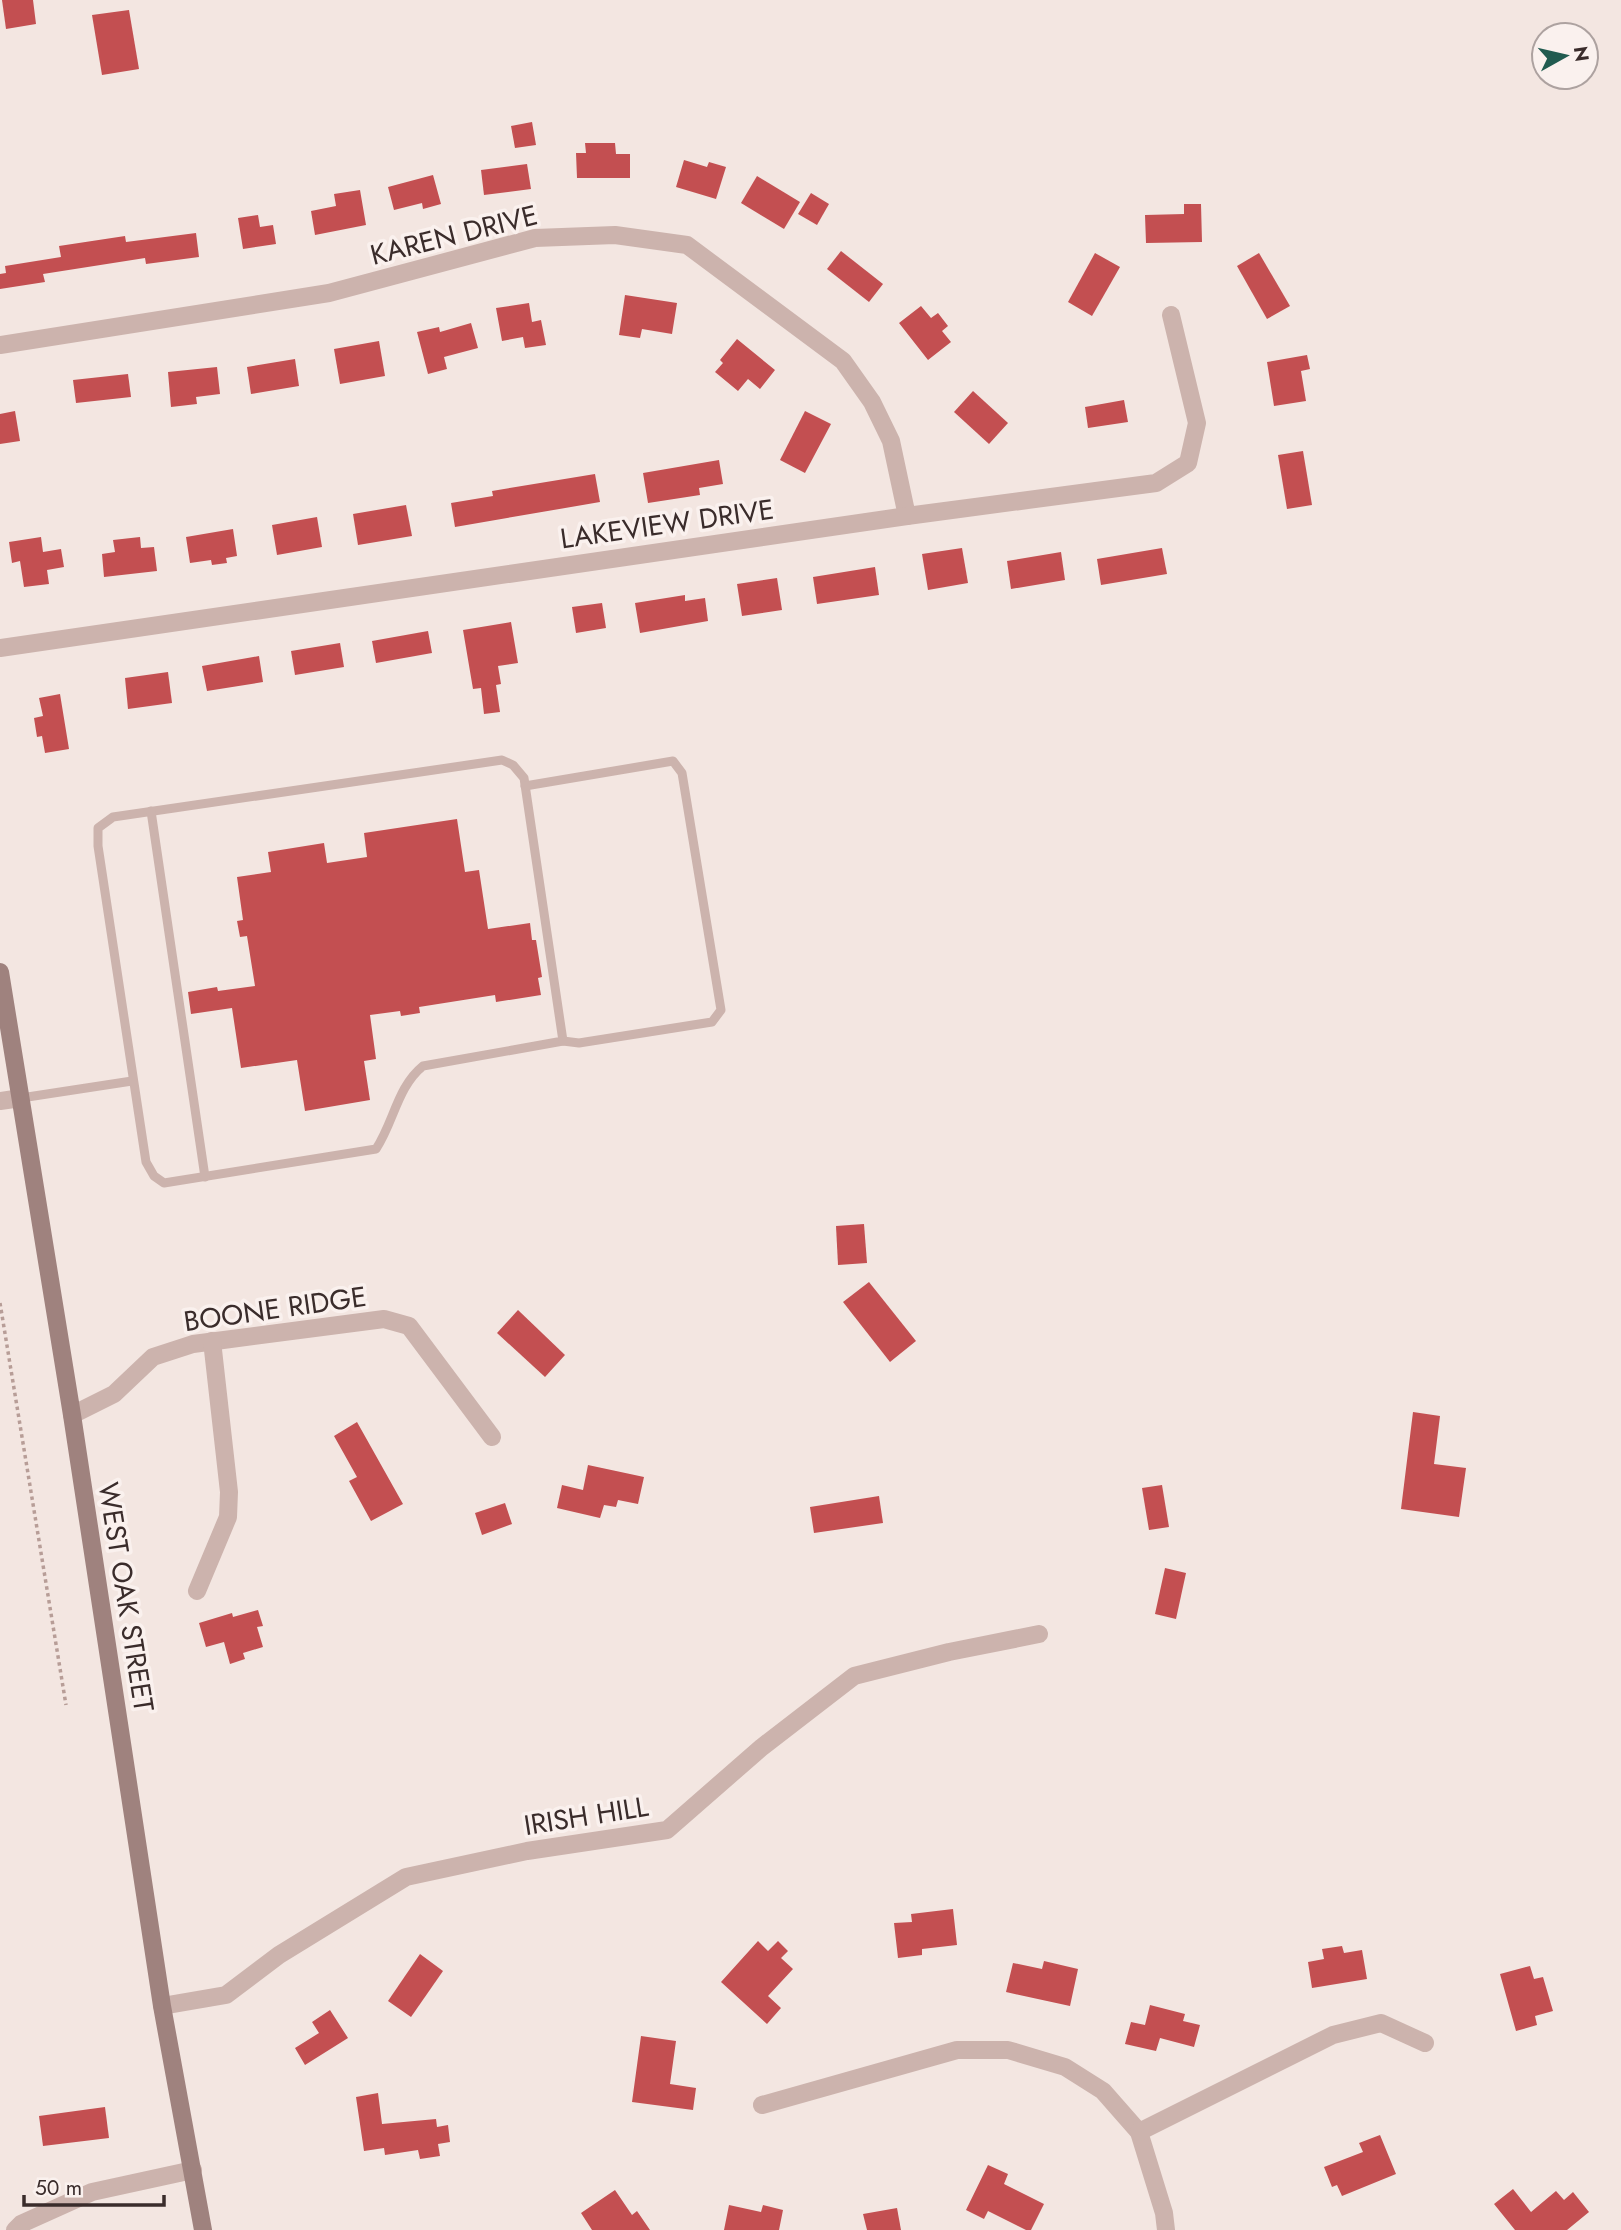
<svg xmlns="http://www.w3.org/2000/svg" width="1621" height="2230" font-family="Jost,sans-serif">
	<rect width="100%" height="100%" fill="#f3e6e1"/>
	<g fill="#c34f51">
		<polygon points="2,0 33,0 36,24 6,29"/>
		<polygon points="129,10 139,69 102,75 92,15"/>
		<polygon points="532,122 536,145 515,148 511,126"/>
		<polygon points="585,143 615,143 616,154 630,154 630,178 577,178 576,153 586,153"/>
		<polygon points="684,160 707,167 709,162 726,167 716,199 676,187"/>
		<polygon points="527,164 531,189 484,195 481,170"/>
		<polygon points="433,175 441,204 423,209 422,203 394,210 388,187"/>
		<polygon points="757,176 800,202 784,229 741,203"/>
		<polygon points="360,190 366,225 315,235 311,211 336,206 334,194"/>
		<polygon points="811,193 829,204 817,225 798,214"/>
		<polygon points="1184,204 1201,204 1202,242 1146,243 1145,215 1184,214"/>
		<polygon points="258,215 260,227 273,225 276,244 243,249 238,218"/>
		<polygon points="196,233 199,257 146,264 145,258 43,274 45,282 0,289 0,274 6,273 5,266 61,257 59,246 125,236 126,242"/>
		<polygon points="841,251 883,284 869,302 827,269"/>
		<polygon points="1095,253 1120,267 1092,316 1068,302"/>
		<polygon points="1259,253 1290,306 1267,319 1237,266"/>
		<polygon points="625,295 677,303 672,334 642,329 640,338 619,335"/>
		<polygon points="529,303 532,322 541,320 546,345 525,348 523,337 502,341 496,308"/>
		<polygon points="921,306 931,318 938,313 948,326 942,331 951,342 928,360 899,323"/>
		<polygon points="471,323 478,348 444,357 447,369 428,374 417,332 439,327 440,332"/>
		<polygon points="737,339 775,370 760,389 748,379 738,391 715,372 723,363 720,360"/>
		<polygon points="379,341 385,376 340,384 334,349"/>
		<polygon points="1307,355 1310,369 1301,371 1306,401 1274,406 1267,362"/>
		<polygon points="295,359 299,386 251,394 247,367"/>
		<polygon points="217,367 220,394 196,397 197,404 171,407 168,372"/>
		<polygon points="128,374 131,397 76,403 73,380"/>
		<polygon points="973,391 1008,423 989,444 954,412"/>
		<polygon points="1124,400 1128,422 1088,428 1085,407"/>
		<polygon points="15,411 20,441 0,444 0,414"/>
		<polygon points="805,411 831,424 805,473 780,460"/>
		<polygon points="1303,451 1312,505 1287,509 1278,455"/>
		<polygon points="719,460 723,484 699,488 700,495 648,503 643,473"/>
		<polygon points="595,474 600,502 455,527 451,503 493,496 492,491"/>
		<polygon points="406,505 412,536 358,545 353,514"/>
		<polygon points="317,517 322,547 277,555 272,525"/>
		<polygon points="233,529 237,556 226,558 227,563 212,565 211,560 190,563 186,537"/>
		<polygon points="41,537 43,552 61,549 64,567 47,570 49,584 24,587 20,561 12,563 9,542"/>
		<polygon points="140,537 141,548 154,547 157,571 104,577 102,554 115,552 113,540"/>
		<polygon points="962,548 968,583 928,590 922,554"/>
		<polygon points="1162,548 1167,574 1101,585 1097,559"/>
		<polygon points="1061,552 1065,580 1011,589 1007,561"/>
		<polygon points="875,567 879,595 817,604 813,577"/>
		<polygon points="777,578 782,610 742,616 737,584"/>
		<polygon points="685,595 685,601 705,598 708,621 640,633 635,603"/>
		<polygon points="602,603 606,628 576,633 572,607"/>
		<polygon points="511,622 518,663 498,666 501,684 496,685 500,712 484,714 481,688 473,689 463,630"/>
		<polygon points="428,631 432,653 376,663 372,641"/>
		<polygon points="340,643 344,667 295,675 291,651"/>
		<polygon points="259,656 263,682 207,691 202,666"/>
		<polygon points="168,672 172,703 128,709 125,678"/>
		<polygon points="60,694 69,749 45,753 42,736 37,737 34,718 43,716 39,698"/>
		<polygon points="457,819 465,872 479,870 488,929 530,923 532,940 536,940 542,977 538,978 541,995 496,1002 495,995 419,1007 420,1013 401,1016 400,1011 370,1015 376,1059 364,1061 370,1100 305,1111 297,1060 241,1068 232,1008 191,1014 188,992 217,987 218,991 255,986 247,936 240,937 237,921 243,920 237,877 271,872 268,852 324,843 327,863 367,857 364,833"/>
		<polygon points="864,1224 867,1263 838,1265 836,1226"/>
		<polygon points="869,1282 916,1341 890,1362 843,1302"/>
		<polygon points="518,1310 565,1355 545,1377 497,1333"/>
		<polygon points="1413,1412 1440,1416 1434,1464 1466,1468 1459,1517 1401,1509"/>
		<polygon points="357,1422 403,1504 371,1521 349,1481 357,1477 334,1436"/>
		<polygon points="588,1465 644,1477 638,1504 618,1500 616,1507 604,1505 600,1518 557,1508 562,1485 583,1490"/>
		<polygon points="1162,1485 1169,1527 1149,1530 1142,1488"/>
		<polygon points="879,1496 883,1523 814,1533 810,1507"/>
		<polygon points="505,1503 512,1524 482,1535 475,1513"/>
		<polygon points="1165,1568 1186,1573 1176,1619 1155,1614"/>
		<polygon points="258,1610 263,1626 257,1627 263,1647 243,1653 245,1659 230,1664 224,1642 206,1647 199,1623 232,1613 233,1617"/>
		<polygon points="953,1909 957,1945 922,1949 922,1955 898,1958 894,1923 912,1922 911,1914"/>
		<polygon points="758,1941 768,1951 778,1941 788,1951 781,1958 793,1969 768,1996 781,2008 767,2024 721,1982"/>
		<polygon points="1342,1946 1344,1953 1362,1950 1367,1979 1312,1988 1308,1962 1324,1959 1322,1949"/>
		<polygon points="420,1954 443,1971 411,2017 388,2001"/>
		<polygon points="1044,1961 1078,1969 1070,2006 1006,1992 1013,1963 1042,1969"/>
		<polygon points="1530,1966 1534,1979 1543,1977 1553,2011 1535,2016 1537,2025 1516,2031 1500,1974"/>
		<polygon points="1150,2005 1185,2014 1183,2021 1200,2025 1194,2047 1160,2038 1156,2051 1125,2044 1131,2022 1145,2025"/>
		<polygon points="330,2010 348,2038 305,2065 295,2048 319,2033 312,2022"/>
		<polygon points="641,2036 676,2041 670,2084 696,2088 693,2110 632,2102"/>
		<polygon points="378,2093 382,2124 436,2119 437,2127 448,2125 450,2142 438,2144 440,2156 420,2159 418,2150 385,2155 384,2148 364,2151 356,2097"/>
		<polygon points="105,2107 109,2138 43,2146 39,2116"/>
		<polygon points="1380,2135 1396,2174 1342,2196 1337,2185 1332,2187 1324,2167 1363,2152 1359,2143"/>
		<polygon points="988,2165 1008,2174 1004,2184 1044,2204 1031,2230 1026,2230 988,2211 984,2219 966,2210"/>
		<polygon points="1513,2189 1531,2212 1556,2191 1564,2200 1573,2192 1589,2212 1567,2230 1515,2230 1494,2204"/>
		<polygon points="615,2190 632,2215 637,2211 650,2230 592,2230 581,2213"/>
		<polygon points="729,2205 761,2212 763,2205 783,2210 779,2230 724,2230"/>
		<polygon points="897,2208 901,2230 867,2230 863,2214"/>
	</g>
	<g fill="none" stroke-linecap="round" stroke-linejoin="round">
		<polyline stroke="#b79d97" stroke-width="3.5" stroke-dasharray="3.5 3.5" stroke-linecap="butt" points="0,1303 66,1705"/>
		<g stroke="#ccb3ad" stroke-width="9">
			<path d="M502,760L513,765L524,778L563,1041L423,1066C397,1087 394,1122 376,1149L164,1183L154,1176L146,1162L98,846V828L113,817Z"/>
			<polyline points="525,786 673,761 682,773 721,1010 712,1022 579,1043 563,1041"/>
			<polyline points="151,811 205,1177"/>
			<polyline points="21,1098 132,1081"/>
		</g>
		<g stroke="#ccb3ad" stroke-width="18">
			<polyline points="0,345 329,293 535,238 615,235 687,245 843,361 872,402 891,441 907,516"/>
			<polyline points="0,648 907,516 1156,483 1188,463 1197,423 1171,315"/>
			<polyline points="0,1101 21,1098"/>
			<polyline points="72,1415 114,1394 153,1357 193,1344 384,1319 409,1326 492,1437"/>
			<polyline points="197,1591 228,1517 229,1492 212,1341"/>
			<polyline points="162,2006 226,1995 279,1955 406,1877 527,1851 667,1830 762,1747 854,1676 949,1652 1039,1634"/>
			<polyline points="762,2105 957,2050 1008,2050 1065,2067 1103,2091 1139,2132 1164,2213 1166,2230"/>
			<polyline points="1139,2132 1333,2035 1381,2023 1425,2043"/>
			<polyline points="15,2230 21,2224 92,2192 193,2170"/>
		</g>
		<polyline stroke="#9f827e" stroke-width="18" points="0,972 72,1415 162,2006 203,2230"/>
	</g>
	<g text-anchor="middle" dominant-baseline="central" stroke-width="7" stroke-linejoin="round" paint-order="stroke">
		<g font-size="28" fill="#3a2c2b" stroke="#faf1ee">
			<text transform="translate(454 235) rotate(-14)">KAREN DRIVE</text>
			<text transform="translate(667 524) rotate(-8)">LAKEVIEW DRIVE</text>
			<text transform="translate(275 1309) rotate(-8)">BOONE RIDGE</text>
			<text transform="translate(126 1597) rotate(81)">WEST OAK STREET</text>
			<text transform="translate(586 1816) rotate(-9)">IRISH HILL</text>
		</g>
	</g>
	<g transform="translate(1565 56) rotate(82)"><circle r="33" fill="#faf1ee" stroke="#ada2a0" stroke-width="2"/>
	<path d="M0-5L12 26L0 18L-12 26Z" fill="#215b50"/>
	<text y="-10" font-size="19" font-weight="bold" text-anchor="middle" fill="#3a2c2b">N</text>
	</g>
	<path d="M24 2195v10h140v-10" fill="none" stroke="#3a2c2b" stroke-width="3.5"/>
	<text x="35" y="2195" font-size="21" fill="#3a2c2b" stroke="#faf1ee" stroke-width="5" paint-order="stroke">50 m</text>
</svg>
